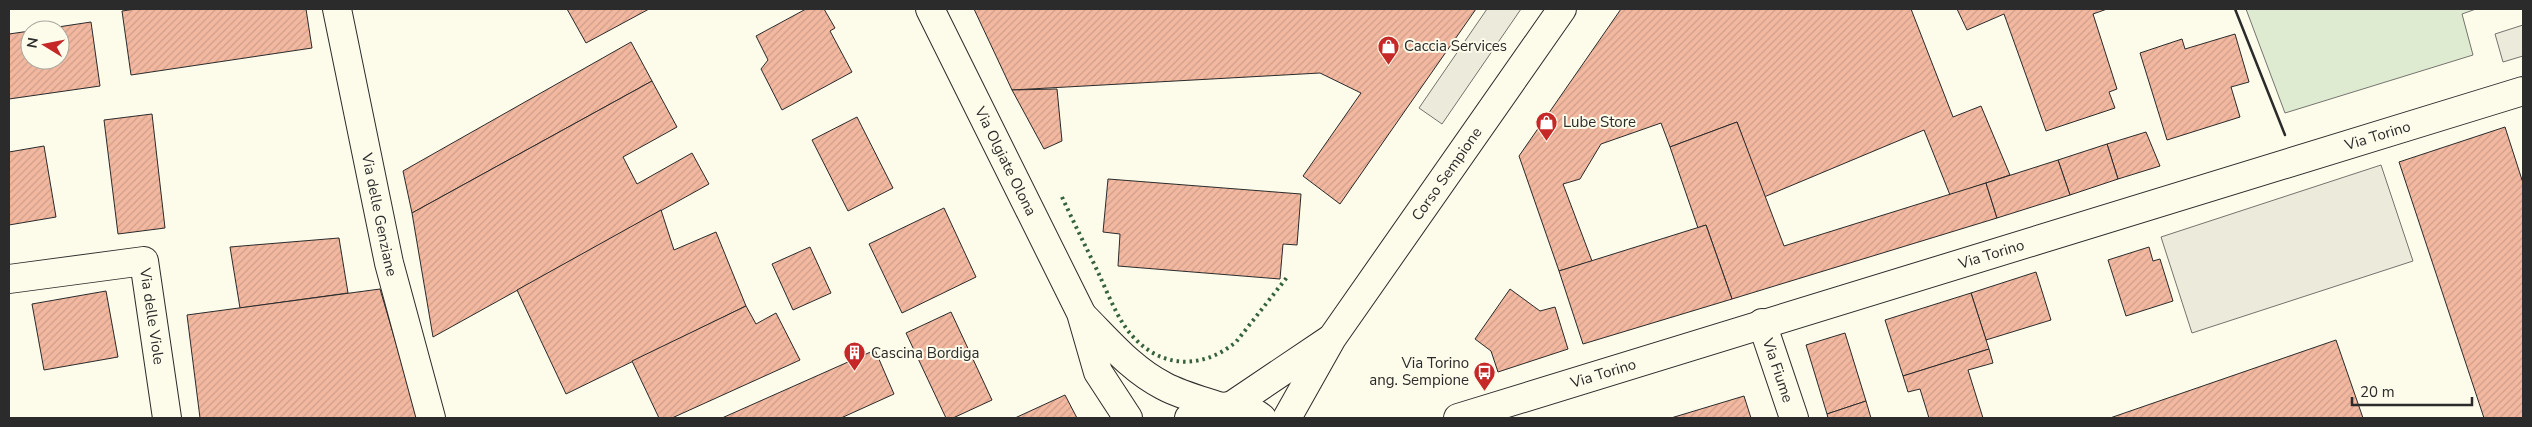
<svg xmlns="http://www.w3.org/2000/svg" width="2532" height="427" font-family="'Nunito Sans',sans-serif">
	<defs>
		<pattern id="building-hatch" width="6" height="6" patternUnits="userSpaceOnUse" patternTransform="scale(1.25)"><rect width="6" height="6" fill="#f2b8a0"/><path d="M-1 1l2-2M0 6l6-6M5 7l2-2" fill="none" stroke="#d09e8a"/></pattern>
	</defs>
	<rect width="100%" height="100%" fill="#fdfbea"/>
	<polygon fill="#deebd1" stroke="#74746e" points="2246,9 2476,9 2462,14 2473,55 2285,113"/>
	<g fill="#eceadb" stroke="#74746e">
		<polygon points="1487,9 1521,9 1442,124 1419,108"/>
		<polygon points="2523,25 2523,56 2503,62 2495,34"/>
		<polygon points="2381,165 2413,261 2192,333 2161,237"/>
	</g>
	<g fill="url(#building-hatch)" stroke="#2b2b2b">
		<polygon points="136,9 306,9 312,48 131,75 122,11"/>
		<polygon points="567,9 649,9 586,43"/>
		<polygon points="806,9 824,9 835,28 830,31 852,72 782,110 761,69 768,60 756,36"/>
		<polygon points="974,9 1476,9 1340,204 1303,176 1361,93 1320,73 1012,90"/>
		<polygon points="1621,9 1911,9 1953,117 1981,106 2010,175 1950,195 1924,130 1764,197 1737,122 1670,147 1661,123 1601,144 1580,179 1563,184 1592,261 1559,271 1519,156"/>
		<polygon points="1957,9 2107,9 2093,14 2117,89 2109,92 2115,108 2046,131 2004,14 1967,30"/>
		<polygon points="91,22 100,86 9,99 9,34 30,31 30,60 60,60 60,30 38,30"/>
		<polygon points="2235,34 2249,82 2231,87 2240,117 2167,140 2140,53 2182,39 2185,49"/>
		<polygon points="631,42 652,81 412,213 403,171"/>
		<polygon points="652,81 677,127 623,157 637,184 692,153 709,184 433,337 412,213"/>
		<polygon points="1057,89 1062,141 1044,149 1012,90"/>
		<polygon points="152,114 165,228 118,234 104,120"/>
		<polygon points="857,117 893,188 848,211 812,140"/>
		<polygon points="1737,122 1784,246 1986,183 1997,218 1732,299 1706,225 1698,228 1670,147"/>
		<polygon points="2505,127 2523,183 2523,418 2484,418 2399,162"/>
		<polygon points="2146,132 2160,166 2118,179 2107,144"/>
		<polygon points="2107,144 2118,179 2070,195 2058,160"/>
		<polygon points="44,146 56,217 9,225 9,152"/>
		<polygon points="2058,160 2070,195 1997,218 1986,183"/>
		<polygon points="1108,179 1301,194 1297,245 1283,244 1280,279 1118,266 1120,234 1103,232"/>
		<polygon points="944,208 976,277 902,313 869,244"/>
		<polygon points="661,210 674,250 716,232 746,306 566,394 517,290"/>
		<polygon points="1706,225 1732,299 1583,344 1559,271"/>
		<polygon points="339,238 348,293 240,308 230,247"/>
		<polygon points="810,247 831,293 793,310 772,264"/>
		<polygon points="2149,247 2153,261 2160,259 2173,301 2126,316 2108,260"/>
		<polygon points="2036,272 2051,320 1986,340 1971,293"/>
		<polygon points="380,289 418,418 200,418 187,315"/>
		<polygon points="1510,289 1540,311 1555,307 1568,349 1498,372 1491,351 1475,339"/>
		<polygon points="106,291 118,357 44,370 32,304"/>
		<polygon points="1971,293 1989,349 1903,376 1885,320"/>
		<polygon points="746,306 756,324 776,313 800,360 672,418 659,418 632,361"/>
		<polygon points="951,312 992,400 953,418 946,418 906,333"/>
		<polygon points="1845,333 1866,401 1827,414 1806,345"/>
		<polygon points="2336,340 2363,418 2110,418"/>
		<polygon points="1989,349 1993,363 1968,370 1983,418 1929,418 1920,389 1908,392 1903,376"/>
		<polygon points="875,350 894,394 841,418 722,418"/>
		<polygon points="1065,395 1077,418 1015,418"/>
		<polygon points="1744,396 1751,418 1671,418"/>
		<polygon points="1866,401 1871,418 1828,418 1827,414"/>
	</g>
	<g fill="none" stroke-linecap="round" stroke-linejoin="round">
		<defs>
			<g id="street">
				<path id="s1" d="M337,9L389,263L431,418"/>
				<path id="s2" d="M9,279L144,261L167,418"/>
				<path id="s3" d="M1762,323L1794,418"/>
				<path id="s4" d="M1458,418L2523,91"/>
			</g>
			<g id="secondary">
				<path id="s5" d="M930,9L1081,313L1098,372L1128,418"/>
				<path d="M1083,316C1108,341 1132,370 1164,386C1181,395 1200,400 1218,406"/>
			</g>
			<g id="primary">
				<polyline points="1231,406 1329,340"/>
				<path d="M1189,418C1211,404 1240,401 1262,418"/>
				<path id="s6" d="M1287,418L1332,338L1562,9"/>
			</g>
		</defs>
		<use href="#street" stroke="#2b2b2b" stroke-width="30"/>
		<use href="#secondary" stroke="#2b2b2b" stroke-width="30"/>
		<use href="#primary" stroke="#2b2b2b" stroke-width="30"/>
		<use href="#street" stroke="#fdfbea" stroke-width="28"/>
		<use href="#secondary" stroke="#fdfbea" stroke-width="28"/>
		<use href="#primary" stroke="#fdfbea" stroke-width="28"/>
		<path stroke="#34623c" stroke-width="4" stroke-dasharray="2.5 4" stroke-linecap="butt" d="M1062,197C1073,221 1085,245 1097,270C1106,289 1114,311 1126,328C1155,368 1199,372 1236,342L1288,276"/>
		<polyline stroke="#2b2b2b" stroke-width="2.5" points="2235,9 2285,135"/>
	</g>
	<defs>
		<symbol id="shop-pin" viewBox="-11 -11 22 30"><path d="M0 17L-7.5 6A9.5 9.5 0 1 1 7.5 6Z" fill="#c62828" stroke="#fdfbea"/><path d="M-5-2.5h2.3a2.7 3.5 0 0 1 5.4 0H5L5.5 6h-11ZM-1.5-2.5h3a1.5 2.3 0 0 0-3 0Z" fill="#fff"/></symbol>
		<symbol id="building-pin" viewBox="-11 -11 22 30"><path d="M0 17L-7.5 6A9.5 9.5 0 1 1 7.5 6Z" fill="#c62828" stroke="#fdfbea"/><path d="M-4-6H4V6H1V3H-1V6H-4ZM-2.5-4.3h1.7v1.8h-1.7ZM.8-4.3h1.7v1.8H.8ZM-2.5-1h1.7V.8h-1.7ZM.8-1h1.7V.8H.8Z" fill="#fff"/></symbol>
		<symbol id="bus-pin" viewBox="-11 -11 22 30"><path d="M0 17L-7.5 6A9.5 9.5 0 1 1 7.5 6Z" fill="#c62828" stroke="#fdfbea"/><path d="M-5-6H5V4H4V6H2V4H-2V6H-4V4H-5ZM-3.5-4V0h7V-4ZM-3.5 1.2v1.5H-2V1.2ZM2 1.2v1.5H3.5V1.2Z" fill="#fff"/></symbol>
	</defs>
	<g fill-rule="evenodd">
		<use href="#shop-pin" x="1376" y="34" width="25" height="34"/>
		<use href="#shop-pin" x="1534" y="110" width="25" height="34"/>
		<use href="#building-pin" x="842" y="340" width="25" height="34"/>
		<use href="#bus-pin" x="1472" y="360" width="25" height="34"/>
	</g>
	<g text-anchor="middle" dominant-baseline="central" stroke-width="4" stroke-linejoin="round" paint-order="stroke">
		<g font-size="15" fill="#2b2b2b" stroke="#fdfbea" text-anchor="start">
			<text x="1404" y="46">Caccia Services</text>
			<text x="1563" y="122">Lube Store</text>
			<text x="871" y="353">Cascina Bordiga</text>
			<text x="1469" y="363" text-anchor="end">Via Torino<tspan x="1469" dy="17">ang. Sempione</tspan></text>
		</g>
		<g font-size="15" fill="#2b2b2b" stroke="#fdfbea">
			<text stroke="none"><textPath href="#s4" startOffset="962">Via Torino</textPath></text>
			<text stroke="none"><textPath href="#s5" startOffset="170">Via Olgiate Olona</textPath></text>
			<text stroke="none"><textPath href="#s6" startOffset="292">Corso Sempione</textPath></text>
			<text stroke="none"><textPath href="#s1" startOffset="210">Via delle Genziane</textPath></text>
			<text stroke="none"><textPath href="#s4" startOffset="558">Via Torino</textPath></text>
			<text stroke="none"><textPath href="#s2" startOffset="192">Via delle Viole</textPath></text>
			<text stroke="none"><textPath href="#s3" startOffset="50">Via Fiume</textPath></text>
			<text stroke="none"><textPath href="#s4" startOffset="152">Via Torino</textPath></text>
		</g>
	</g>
	<rect width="2532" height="427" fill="none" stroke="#2b2b2b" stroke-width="20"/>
	<g transform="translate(45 45) rotate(280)"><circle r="24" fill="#fdfbea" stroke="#a9a89e"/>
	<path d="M0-4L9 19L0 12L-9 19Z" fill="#c62828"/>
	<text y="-8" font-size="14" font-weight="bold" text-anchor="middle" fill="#2b2b2b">N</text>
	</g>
	<path d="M2352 397v8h120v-8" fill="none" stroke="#2b2b2b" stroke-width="2.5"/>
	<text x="2360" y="397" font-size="15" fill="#2b2b2b" stroke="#fdfbea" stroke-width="4" paint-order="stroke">20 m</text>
</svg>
